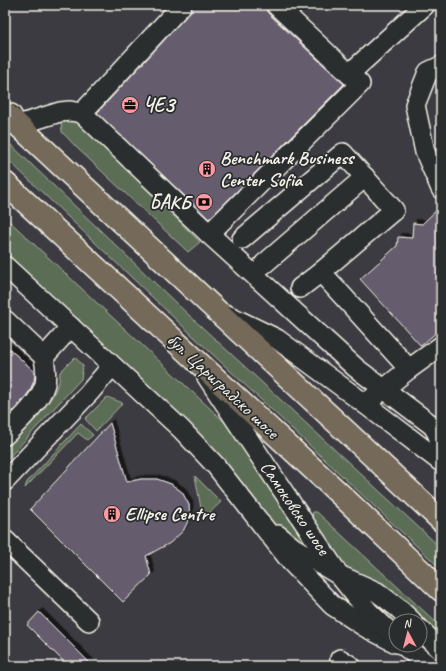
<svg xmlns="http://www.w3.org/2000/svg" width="446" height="671" font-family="Caveat,sans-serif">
	<defs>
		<filter id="shadow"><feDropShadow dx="3.5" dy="-3.5" stdDeviation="0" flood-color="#0009"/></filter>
	</defs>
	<rect width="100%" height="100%" fill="#3c3b41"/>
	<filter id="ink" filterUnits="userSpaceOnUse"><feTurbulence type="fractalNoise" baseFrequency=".025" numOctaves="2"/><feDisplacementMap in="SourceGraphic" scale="8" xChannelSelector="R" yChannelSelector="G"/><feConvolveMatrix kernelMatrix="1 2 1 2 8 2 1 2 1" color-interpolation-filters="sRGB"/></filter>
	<g filter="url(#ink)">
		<g fill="#5b6d57" stroke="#a8afa0">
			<polygon points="75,120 83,126 200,242 188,252 77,148 62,132 61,121"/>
			<polygon points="5,139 177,304 441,548 441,569 191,334 5,157"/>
			<polygon points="5,217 231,428 255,462 306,544 307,547 296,545 271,521 236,475 198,436 5,252"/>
			<polygon points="75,357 83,366 81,379 5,462 5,449 52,397 59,382 60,372"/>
			<polygon points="107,397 123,403 96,431 85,419"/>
			<polygon points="81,424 93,435 87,440 78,433 25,488 27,482"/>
			<polygon points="195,476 221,502 203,519"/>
			<polygon points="313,512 317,512 441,627 441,637 408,605 384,588 341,565 312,517"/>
		</g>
		<g fill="#655d6e" stroke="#f4f1e8" filter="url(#shadow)">
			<polygon points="193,5 263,5 268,13 344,84 209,219 97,113 190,12"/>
			<polygon points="441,206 441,328 421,346 360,279 397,246 398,237 412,238 413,223 422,224"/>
			<polygon points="5,345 35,372 35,374 34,381 29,392 23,400 5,418"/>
			<polygon points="110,423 127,482 141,479 157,479 171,484 182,492 189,505 190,518 183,531 170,543 146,556 151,575 123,602 30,509"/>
			<polygon points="39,612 93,666 68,666 27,625"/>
		</g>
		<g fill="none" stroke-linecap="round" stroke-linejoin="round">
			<defs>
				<g id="minor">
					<polyline points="441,66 428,72 415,105 425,152 441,189"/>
					<polyline points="349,74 425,5"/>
					<polyline points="82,113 182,5"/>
					<polyline points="11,114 18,125 60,112 70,111 82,113 209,234 356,368 433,426 437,433 441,444"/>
					<polyline points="209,234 360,84 276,5"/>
					<polyline points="242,239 343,153 394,210 321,272 409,369 365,404"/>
					<polyline points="264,264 365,177"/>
					<polyline points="5,266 181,429 216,466 291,562 332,605 365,627 396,643"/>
					<polyline points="300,288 321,272"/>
					<polyline points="225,314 277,339 365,404 441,462"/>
					<polyline points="5,320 44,357 71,327"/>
					<polyline points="409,369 441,346"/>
					<polyline points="207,377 339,575 368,611 392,634"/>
					<path d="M5,435C18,422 40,402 45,384C47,376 45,365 44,357"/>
					<polyline points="5,481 89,393 112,366"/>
					<polyline points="278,535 294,548 339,575 377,592 398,608 412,621"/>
					<polyline points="5,540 89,621"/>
					<polyline points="420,629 441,650"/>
					<polyline points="403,645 429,666"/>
					<polyline points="340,659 351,666"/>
				</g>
				<g id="highway">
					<polyline points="5,113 441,520"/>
					<polyline points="5,183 342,496 441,590"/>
				</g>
			</defs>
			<use href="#minor" stroke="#f4f1e8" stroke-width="22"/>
			<use href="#highway" stroke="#f4f1e8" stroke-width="25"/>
			<use href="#minor" stroke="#2a2d2e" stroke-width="19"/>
			<use href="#highway" stroke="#746a5a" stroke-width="22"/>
		</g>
	</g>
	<defs>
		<symbol id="office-disc" viewBox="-11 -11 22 22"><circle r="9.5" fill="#ff9aa2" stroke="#2a2d2e"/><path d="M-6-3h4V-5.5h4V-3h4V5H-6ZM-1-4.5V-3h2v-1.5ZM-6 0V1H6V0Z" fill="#111"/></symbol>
		<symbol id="building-disc" viewBox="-11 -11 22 22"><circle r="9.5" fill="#ff9aa2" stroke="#2a2d2e"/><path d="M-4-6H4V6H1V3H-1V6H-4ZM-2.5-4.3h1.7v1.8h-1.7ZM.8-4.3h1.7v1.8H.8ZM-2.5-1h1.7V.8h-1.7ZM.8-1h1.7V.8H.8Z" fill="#111"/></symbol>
		<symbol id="bank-disc" viewBox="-11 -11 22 22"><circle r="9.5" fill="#ff9aa2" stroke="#2a2d2e"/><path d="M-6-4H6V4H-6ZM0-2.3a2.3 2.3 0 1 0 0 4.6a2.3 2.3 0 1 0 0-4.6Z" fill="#111"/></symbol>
	</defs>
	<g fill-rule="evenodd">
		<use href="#office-disc" x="120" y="95" width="20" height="20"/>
		<use href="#building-disc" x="197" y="159" width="20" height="20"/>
		<use href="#bank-disc" x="194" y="192" width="20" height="20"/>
		<use href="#building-disc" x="102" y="504" width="20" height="20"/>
	</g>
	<g text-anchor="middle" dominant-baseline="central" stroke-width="3.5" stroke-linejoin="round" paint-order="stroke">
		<g font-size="19" font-weight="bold" fill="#f4f1e8" stroke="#2a2d2e" text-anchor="start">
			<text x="143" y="105">ЧЕЗ</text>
			<text x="220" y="158">Benchmark Business<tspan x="220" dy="22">Center Sofia</tspan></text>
			<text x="191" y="202" text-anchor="end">БАКБ</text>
			<text x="125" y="514">Ellipse Centre</text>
		</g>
		<g font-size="19" fill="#f4f1e8" stroke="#2a2d2e">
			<text transform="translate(223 386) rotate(43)">бул. Цариградско шосе</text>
			<text transform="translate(295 508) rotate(56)">Самоковско шосе</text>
		</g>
	</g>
	<rect width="446" height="671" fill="none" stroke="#2a2d2e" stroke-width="20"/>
	<rect x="10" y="10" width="426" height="651" fill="none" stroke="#f4f1e8" stroke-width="1.5" filter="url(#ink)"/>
	<g transform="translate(408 633) rotate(353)"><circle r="19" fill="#2a2d2e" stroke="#7b7b78"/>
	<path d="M0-3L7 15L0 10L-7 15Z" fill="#ff9aa2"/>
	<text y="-6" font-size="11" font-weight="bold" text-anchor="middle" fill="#f4f1e8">N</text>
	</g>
</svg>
